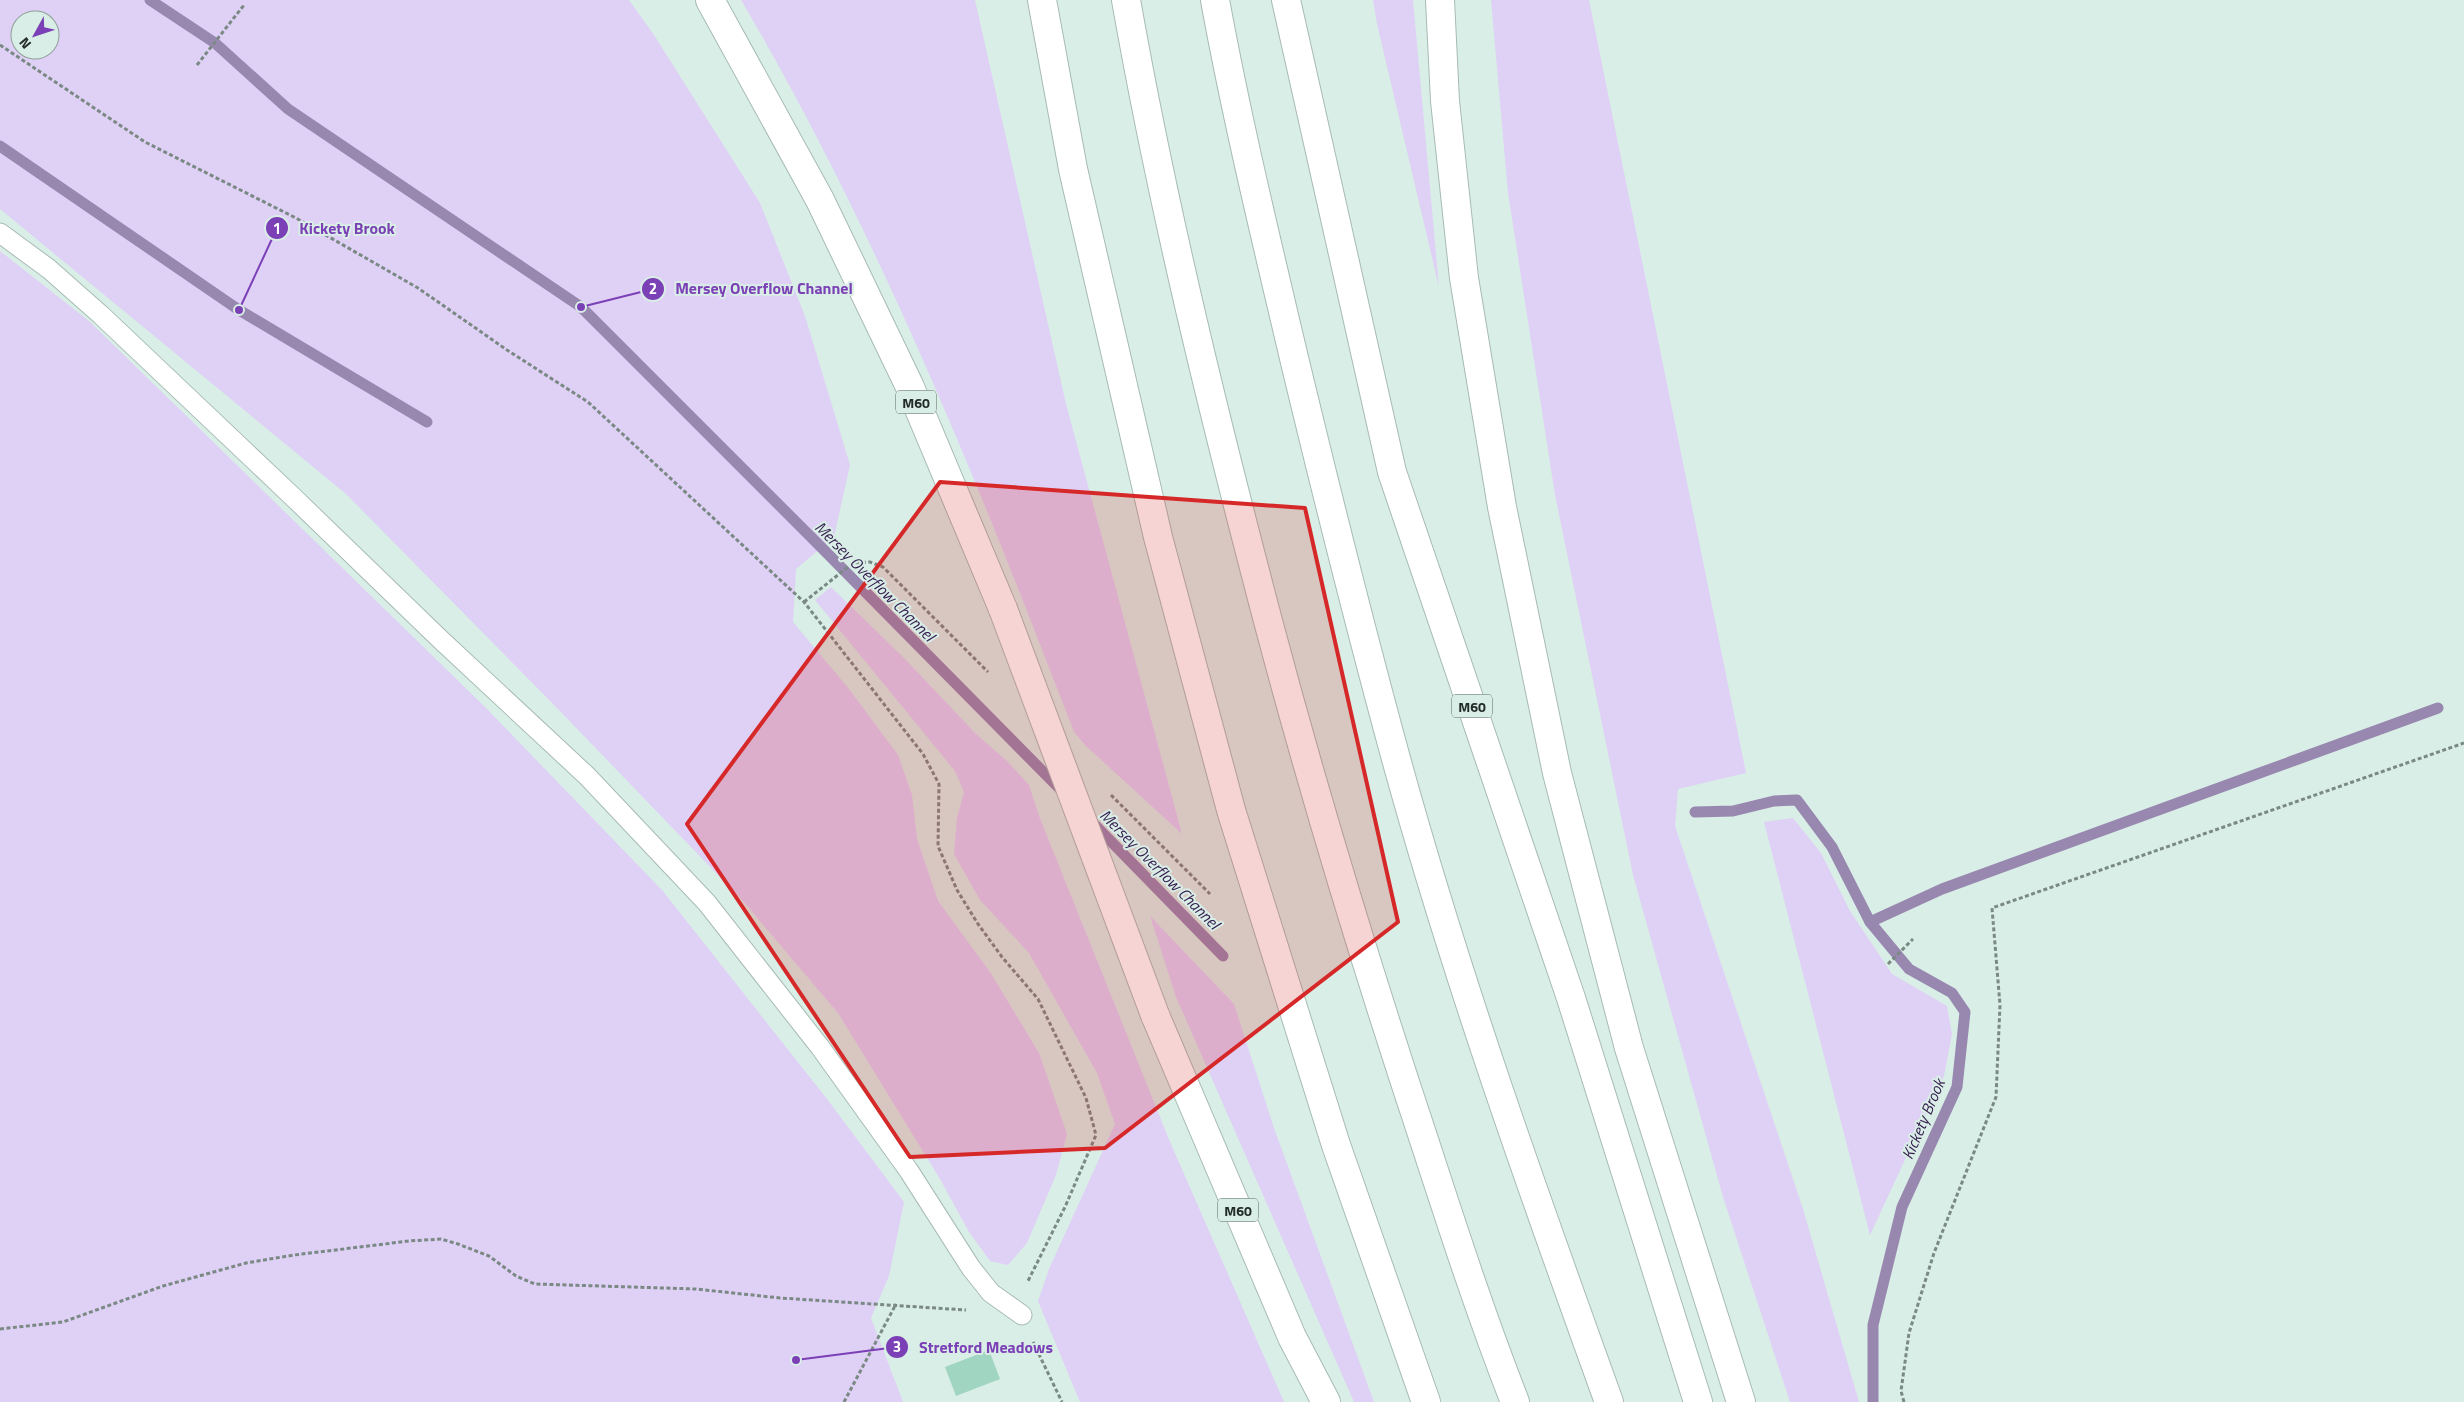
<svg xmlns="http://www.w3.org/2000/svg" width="2464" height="1402" font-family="'Titillium Web',sans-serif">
	<rect width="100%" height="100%" fill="#d9eee6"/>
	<g fill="#dfd0f6" fill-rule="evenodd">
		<path d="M0,0H629L654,35L760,203L805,316L850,465L834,537L796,569L793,622L849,689L898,755L912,795L917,839L938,901L990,972L1039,1053L1067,1134L1056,1175L1027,1243L1008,1265L990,1261L969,1232L940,1179L838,1013L743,901L556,707L346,494L0,209ZM20,20H50V50H20Z"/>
		<path d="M741,0H975L1066,404L1182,834L1086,746L1074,732C978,482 877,231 741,0Z"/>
		<polygon points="1373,0 1413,0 1439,287 1377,24"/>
		<polygon points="1491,0 1589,0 1746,773 1678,789 1675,826 1803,1209 1859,1402 1790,1402 1723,1197 1633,875 1555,495 1508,193"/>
		<polygon points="0,251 89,321 485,707 662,890 827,1099 904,1202 889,1276 871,1318 903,1402 0,1402"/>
		<polygon points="831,587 905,659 976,734 1007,761 1029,785 1039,816 1170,1142 1284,1402 1080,1402 1038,1301 1049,1269 1115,1124 1097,1073 1029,953 980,900 954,854 957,818 964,792 955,771 815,600"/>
		<polygon points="1793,818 1821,853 1850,911 1892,974 1947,1006 1952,1034 1944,1076 1870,1235 1764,822"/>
		<polygon points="1150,916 1234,1004 1274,1128 1374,1402 1354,1402 1176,997"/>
	</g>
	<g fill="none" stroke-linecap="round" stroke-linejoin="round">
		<g stroke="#9888b0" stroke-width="11">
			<polyline points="150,0 215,43 288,109 581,307 823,549 1064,793"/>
			<polyline points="0,146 239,310 427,422"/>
			<polyline points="1695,812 1733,811 1774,801 1797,800 1832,847 1870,922 1909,969 1952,993 1965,1012 1957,1087 1902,1207 1873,1325 1873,1402"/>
			<polyline points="1091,821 1223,956"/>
			<polyline points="1870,922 1942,889 2438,708"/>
		</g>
	</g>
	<polygon fill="#a0d5c1" points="989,1350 1000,1379 956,1396 945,1367"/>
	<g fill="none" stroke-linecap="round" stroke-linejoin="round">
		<defs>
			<polyline id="service" points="0,233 49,269 101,315 292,496 441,640 587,776 707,903 820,1047 909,1171 971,1268 991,1293 1022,1315"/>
			<g id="motorway">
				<polyline points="710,0 820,200 909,385 1003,609"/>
				<polyline points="1042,0 1073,169 1158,537 1231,810 1336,1145 1426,1402"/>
				<path d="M1126,0C1163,209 1214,416 1268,621C1315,798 1368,972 1426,1146C1454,1232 1482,1318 1515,1402"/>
				<path d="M1215,0C1237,120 1266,239 1294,358C1326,491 1359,623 1395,755C1455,974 1532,1189 1609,1402"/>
				<polyline points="1286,0 1392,472 1571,998 1698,1402"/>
				<polyline points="1440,0 1445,101 1464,278 1502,507 1557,773 1629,1048 1741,1402"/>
				<polyline points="1155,1015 1292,1337 1326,1402"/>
			</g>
		</defs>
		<use href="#service" stroke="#a7bbb3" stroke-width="21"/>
		<use href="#motorway" stroke="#a7bbb3" stroke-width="30"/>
		<g stroke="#7b8984" stroke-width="3" stroke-dasharray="4 2.5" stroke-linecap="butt">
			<polyline points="0,45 145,142 296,218 418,288 507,350 588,402 804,602 923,754 939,784 938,846 957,890 978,924 1002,957 1038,999 1086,1098 1096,1135 1065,1207 1027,1283"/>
			<polyline points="197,65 244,5"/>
			<polyline points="804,602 853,563 870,562 883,567 988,672"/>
			<polyline points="1111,795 1210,894"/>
			<polyline points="1888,964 1913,939"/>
			<polyline points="0,1329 63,1322 163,1286 246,1263 294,1255 409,1241 441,1239 458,1244 489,1256 516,1276 535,1284 696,1289 780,1298 966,1310"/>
			<polyline points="1033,1342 1062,1402"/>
			<polyline points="844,1402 896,1304"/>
			<polyline points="1904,1402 1901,1391 1909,1333 1934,1253 1996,1097 2000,1005 1992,908 2464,743"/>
		</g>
		<use href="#service" stroke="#fff" stroke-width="19"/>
		<use href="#motorway" stroke="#fff" stroke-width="28"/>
		<defs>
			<polyline id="motorway-bridge" points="1003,609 1155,1015"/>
		</defs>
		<use href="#motorway-bridge" stroke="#a7bbb3" stroke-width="30" stroke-linecap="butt"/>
		<use href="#motorway-bridge" stroke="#fff" stroke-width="28"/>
	</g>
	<path fill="#d62828" fill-opacity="0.2" stroke="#d62828" stroke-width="4" stroke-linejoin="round" d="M940,482L1305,508L1398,922L1105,1148L910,1157L687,824Z"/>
	<g text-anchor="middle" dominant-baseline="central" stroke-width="4" stroke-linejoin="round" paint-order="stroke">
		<g fill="#d9eee6" stroke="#5a6662" stroke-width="1">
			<rect x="896" y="390.5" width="40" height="23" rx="4"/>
			<rect x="1452" y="694.5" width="40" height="23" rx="4"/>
			<rect x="1218" y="1198.5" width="40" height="23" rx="4"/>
		</g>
		<g font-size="14" font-weight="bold" fill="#242c29">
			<text x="916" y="402">M60</text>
			<text x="1472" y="706">M60</text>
			<text x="1238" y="1210">M60</text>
		</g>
		<g font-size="16" font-style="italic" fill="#351c4f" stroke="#d9eee6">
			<text transform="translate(875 581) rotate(45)">Mersey Overflow Channel</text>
			<text transform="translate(1160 869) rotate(45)">Mersey Overflow Channel</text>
			<text transform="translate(1923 1119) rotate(-67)">Kickety Brook</text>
		</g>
	</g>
	<path fill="none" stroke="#7b40b6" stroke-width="2" d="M239 310L277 228M581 307L653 289M796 1360L897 1347"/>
	<g fill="#7b40b6" stroke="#d9eee6" stroke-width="2">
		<circle cx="239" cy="310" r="5"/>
		<circle cx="581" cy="307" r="5"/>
		<circle cx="796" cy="1360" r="5"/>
		<circle cx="277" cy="228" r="12"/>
		<circle cx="653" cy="289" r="12"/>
		<circle cx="897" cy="1347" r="12"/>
	</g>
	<g font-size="15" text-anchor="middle" font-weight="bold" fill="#fff">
		<text x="277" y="234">1</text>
		<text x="653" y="294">2</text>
		<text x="897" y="1352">3</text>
	</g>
	<g font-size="16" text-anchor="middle" font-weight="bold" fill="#7b40b6" stroke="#d9eee6" stroke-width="4" stroke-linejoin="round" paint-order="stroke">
		<text x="347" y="234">Kickety Brook</text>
		<text x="764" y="294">Mersey Overflow Channel</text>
		<text x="986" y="1353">Stretford Meadows</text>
	</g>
	<g transform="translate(35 35) rotate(230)"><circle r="24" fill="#d9eee6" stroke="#91a09a"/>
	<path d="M0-4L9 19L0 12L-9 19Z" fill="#7b40b6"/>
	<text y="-8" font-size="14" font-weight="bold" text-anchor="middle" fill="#242c29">N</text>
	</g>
</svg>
